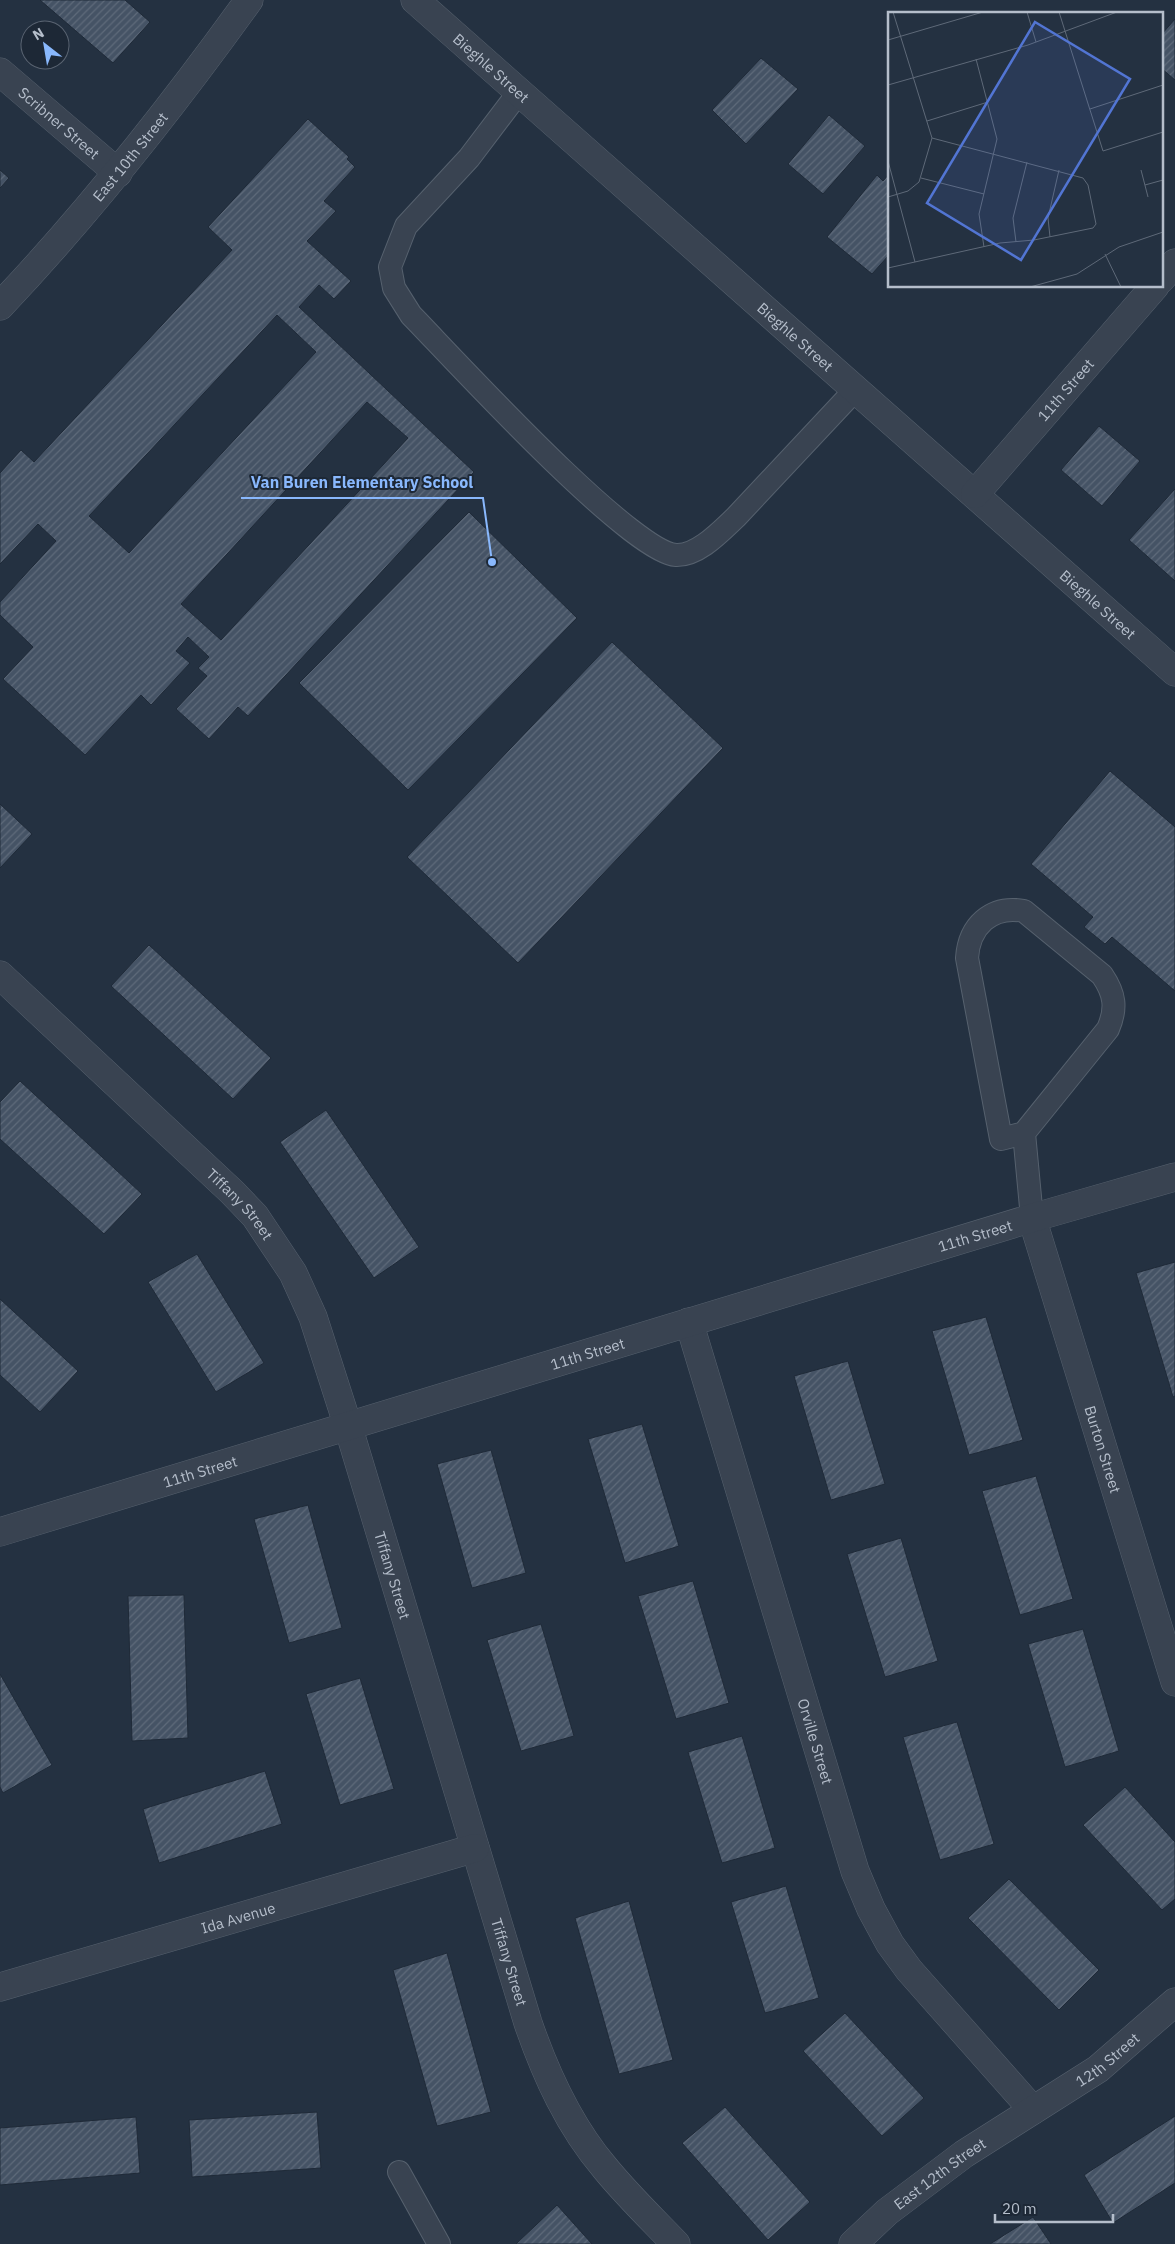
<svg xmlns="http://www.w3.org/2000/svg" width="1175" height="2244" font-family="'IBM Plex Sans',sans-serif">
	<defs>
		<pattern id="building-hatch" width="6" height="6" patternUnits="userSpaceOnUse" patternTransform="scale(1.25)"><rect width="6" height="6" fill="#455365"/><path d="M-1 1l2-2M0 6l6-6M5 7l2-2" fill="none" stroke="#5e6a7a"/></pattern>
	</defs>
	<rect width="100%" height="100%" fill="#243141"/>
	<g fill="url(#building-hatch)" stroke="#1f2a38" fill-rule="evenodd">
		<polygon points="40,0 125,0 150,22 113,63"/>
		<polygon points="1175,19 1175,80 1161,68 1161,53 1163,50 1161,48 1161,35"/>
		<polygon points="761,58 798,89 746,144 712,110"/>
		<polygon points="829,115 865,146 823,194 788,164"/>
		<path d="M308,119L349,157L347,159L355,167L324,201L336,211L307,241L351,281L334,299L319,285L299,307L474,472L248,716L238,707L209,739L176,709L207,676L198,668L209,657L188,637L176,651L190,663L151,705L141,695L85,755L3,679L33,647L0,615V602L56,541L38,524L0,564V473L21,450L34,462L232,250L208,227ZM277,315L316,352L129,553L89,516ZM367,402L408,438L221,640L181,604Z"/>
		<polygon points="0,170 9,178 0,188"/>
		<polygon points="889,174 889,255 872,274 827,237 877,175 883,181"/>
		<polygon points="1099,426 1140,461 1102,506 1061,470"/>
		<polygon points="1175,489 1175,581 1129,540"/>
		<polygon points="469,512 577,618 408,790 299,683"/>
		<polygon points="612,642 723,748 518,963 407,857"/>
		<polygon points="1110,771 1175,827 1175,991 1112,937 1105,944 1084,927 1093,917 1031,864"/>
		<polygon points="0,804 32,834 0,868"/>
		<polygon points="149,945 271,1058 233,1099 111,986"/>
		<polygon points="20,1081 142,1194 104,1234 0,1139 0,1102"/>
		<polygon points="326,1110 419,1247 374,1278 280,1142"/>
		<polygon points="197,1254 264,1363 216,1392 148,1282"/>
		<polygon points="1175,1262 1175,1396 1173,1397 1136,1273"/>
		<polygon points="0,1299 78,1371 40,1412 0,1375"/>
		<polygon points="986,1317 1023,1440 969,1455 932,1331"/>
		<polygon points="848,1361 885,1484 831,1500 794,1376"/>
		<polygon points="642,1424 679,1546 625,1563 588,1439"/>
		<polygon points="491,1450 526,1573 472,1588 437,1464"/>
		<polygon points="1036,1476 1073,1599 1020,1615 982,1491"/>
		<polygon points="308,1505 342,1628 289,1643 254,1519"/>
		<polygon points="901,1538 938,1661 885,1677 847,1554"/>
		<polygon points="693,1581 729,1703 676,1719 638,1596"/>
		<polygon points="184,1595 188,1738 132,1741 128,1596"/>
		<polygon points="541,1624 574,1736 521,1751 487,1640"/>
		<polygon points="1083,1629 1119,1751 1065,1767 1028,1644"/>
		<polygon points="0,1674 52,1765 3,1793 0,1787"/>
		<polygon points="360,1678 394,1789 340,1805 306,1694"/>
		<polygon points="957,1722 994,1844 940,1860 903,1737"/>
		<polygon points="742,1736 775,1848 722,1863 688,1752"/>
		<polygon points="265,1771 282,1824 159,1863 143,1809"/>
		<polygon points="1125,1787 1175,1842 1175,1899 1162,1910 1083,1825"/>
		<polygon points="1009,1879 1099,1970 1059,2010 968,1918"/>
		<polygon points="786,1886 819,1998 765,2013 731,1902"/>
		<polygon points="629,1901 673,2060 619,2074 575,1918"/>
		<polygon points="447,1953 491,2112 437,2126 393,1970"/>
		<polygon points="845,2013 924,2098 882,2136 803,2051"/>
		<polygon points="725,2107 810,2202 768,2240 682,2143"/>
		<polygon points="317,2112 321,2168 192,2177 189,2120"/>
		<polygon points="1175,2116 1175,2183 1113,2223 1084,2175"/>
		<polygon points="136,2117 140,2173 0,2185 0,2128"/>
		<polygon points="557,2205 592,2244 516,2244"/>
		<polygon points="1033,2217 1051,2244 990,2244"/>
	</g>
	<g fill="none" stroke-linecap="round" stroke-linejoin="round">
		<defs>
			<g id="lane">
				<path d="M519,92L469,158L406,226L390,267L394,288L411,315C452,357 630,552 676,555C698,556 721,531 736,517L856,389"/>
				<path d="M1024,1133L1001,1139L967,958C969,926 991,905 1024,911L1102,975C1115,994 1117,1008 1108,1029L1024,1133L1032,1218"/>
				<polyline points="399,2172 439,2244"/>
			</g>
			<g id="street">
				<path id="s1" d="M415,0L1175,672"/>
				<path id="s2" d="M0,72L118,173"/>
				<polyline points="1161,279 1175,263"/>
				<path id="s3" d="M0,306C91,210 172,107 249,0"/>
				<path id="s4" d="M975,494L1155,286"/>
				<path id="s5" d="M0,975L232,1192L255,1216L293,1273L313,1317L348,1426L528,2023C546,2075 569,2126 605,2168C627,2195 652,2219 676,2244"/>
				<path id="s6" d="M1032,1218L1175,1682"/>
				<path id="s7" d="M689,1322L855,1871L871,1909L890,1944L909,1970L1033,2110"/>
				<path id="s8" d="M0,1532L1032,1218L1175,1177"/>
				<path id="s9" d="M0,1987L475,1848"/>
				<path id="s10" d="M853,2244L887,2212L964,2154L1098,2069L1175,2002"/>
			</g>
		</defs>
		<use href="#lane" stroke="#56616e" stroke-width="24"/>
		<use href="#street" stroke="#56616e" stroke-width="29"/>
		<use href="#lane" stroke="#394351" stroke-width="22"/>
		<use href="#street" stroke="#394351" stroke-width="28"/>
	</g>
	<g text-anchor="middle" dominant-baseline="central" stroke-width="4" stroke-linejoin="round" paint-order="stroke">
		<g font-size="15" fill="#b5becb" stroke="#1d2836">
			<text stroke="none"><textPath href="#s1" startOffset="102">Bieghle Street</textPath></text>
			<text stroke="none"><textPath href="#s2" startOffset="78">Scribner Street</textPath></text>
			<text stroke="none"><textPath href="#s3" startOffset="198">East 10th Street</textPath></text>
			<text stroke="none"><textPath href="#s1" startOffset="508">Bieghle Street</textPath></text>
			<text stroke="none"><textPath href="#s4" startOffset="138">11th Street</textPath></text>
			<text stroke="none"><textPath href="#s1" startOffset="912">Bieghle Street</textPath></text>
			<text stroke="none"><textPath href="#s5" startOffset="332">Tiffany Street</textPath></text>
			<text stroke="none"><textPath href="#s8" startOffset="1019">11th Street</textPath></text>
			<text stroke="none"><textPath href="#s8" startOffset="614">11th Street</textPath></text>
			<text stroke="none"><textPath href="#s6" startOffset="242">Burton Street</textPath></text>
			<text stroke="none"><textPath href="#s8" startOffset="209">11th Street</textPath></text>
			<text stroke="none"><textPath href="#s5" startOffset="738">Tiffany Street</textPath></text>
			<text stroke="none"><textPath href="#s7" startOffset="438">Orville Street</textPath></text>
			<text stroke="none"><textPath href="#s9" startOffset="248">Ida Avenue</textPath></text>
			<text stroke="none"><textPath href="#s5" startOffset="1142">Tiffany Street</textPath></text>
			<text stroke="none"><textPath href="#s10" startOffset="315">12th Street</textPath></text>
			<text stroke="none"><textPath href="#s10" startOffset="112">East 12th Street</textPath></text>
		</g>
	</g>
	<g transform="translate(888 12)">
		<rect width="275" height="275" fill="#243141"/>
		<path fill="none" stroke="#5e6978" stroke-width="1" d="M5,0L44,126M139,0L148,30M171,0L215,139L275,120M0,28L95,0M88,47L109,127L91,202L96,235M0,73L140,33L229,0M202,97L275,73M39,109L100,90M0,149L27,250M253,158L260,185M33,166L96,182M257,173L275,168M0,185L20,179L31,170L44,126M162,225L160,206L171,158M128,230L125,206L139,150M217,242L233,275M0,256L112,231L146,228L205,216L208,212L200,173L195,166L44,126M142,275L189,262L231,235L275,220"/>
		<path fill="#5275d3" fill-opacity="0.15" stroke="#5275d3" stroke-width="2.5" d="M147,10L242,67L133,248L39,191Z"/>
		<rect width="275" height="275" fill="none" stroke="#b5becb" stroke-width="2.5"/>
	</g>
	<path fill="none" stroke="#89b8fd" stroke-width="2" d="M492 562L483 498H241"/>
	<circle fill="#89b8fd" stroke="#1d2836" stroke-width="2" cx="492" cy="562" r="5"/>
	<g font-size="16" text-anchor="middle" font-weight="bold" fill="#89b8fd" stroke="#1d2836" stroke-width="4" stroke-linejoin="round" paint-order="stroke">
		<text x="362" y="488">Van Buren Elementary School</text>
	</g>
	<g transform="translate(45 45) rotate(329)"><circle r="24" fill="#1d2836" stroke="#5a6472"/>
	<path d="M0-4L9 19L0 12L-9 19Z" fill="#89b8fd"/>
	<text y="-8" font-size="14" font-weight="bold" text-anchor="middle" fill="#b5becb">N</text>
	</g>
	<path d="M995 2214v8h118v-8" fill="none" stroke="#b5becb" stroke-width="2.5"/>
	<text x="1002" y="2214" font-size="15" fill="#b5becb" stroke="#1d2836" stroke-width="4" paint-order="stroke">20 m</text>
</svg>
